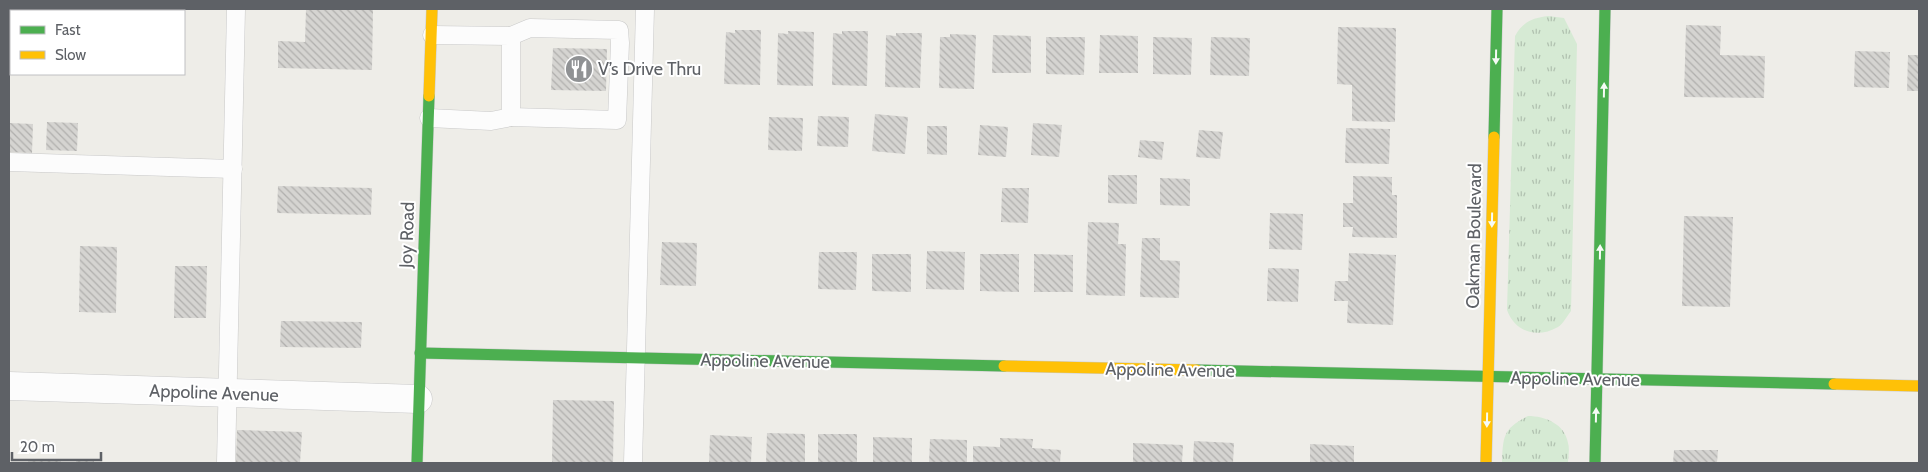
<svg xmlns="http://www.w3.org/2000/svg" width="1928" height="472" font-family="Cabin,sans-serif">
	<defs>
		<pattern id="grass-tufts" width="24" height="20" patternUnits="userSpaceOnUse" patternTransform="scale(1.25)"><rect width="24" height="20" fill="#d6ead4"/><path d="M3 7l-1-3M5 7V3M7 7l1-3M15 17l-1-3M17 17v-4M19 17l1-3" fill="none" stroke="#b1c1b0"/></pattern>
		<pattern id="building-back-hatch" width="6" height="6" patternUnits="userSpaceOnUse" patternTransform="scale(1.25)"><rect width="6" height="6" fill="#d5d4d1"/><path d="M-1 5l2 2M0 0l6 6M5-1l2 2" fill="none" stroke="#b0afad"/></pattern>
	</defs>
	<rect width="100%" height="100%" fill="#eeede8"/>
	<g fill="url(#grass-tufts)">
		<path d="M1548,16L1564,18L1577,44L1571,311C1567,316 1563,324 1558,327C1537,339 1515,332 1507,310L1515,36C1523,22 1532,18 1548,16Z"/>
		<path d="M1528,416C1545,416 1565,424 1568,443C1570,449 1568,457 1568,463H1502C1503,436 1503,429 1528,416Z"/>
	</g>
	<g fill="url(#building-back-hatch)">
		<polygon points="306,9 373,9 372,70 278,68 278,41 305,42"/>
		<rect x="9" y="12" width="2" height="51"/>
		<polygon points="1686,25 1721,26 1720,55 1765,56 1764,98 1684,97"/>
		<polygon points="1338,27 1396,28 1395,122 1352,121 1352,85 1337,84"/>
		<polygon points="735,30 761,30 760,85 724,84 726,32 735,33"/>
		<polygon points="788,31 814,32 813,86 777,85 778,33 788,34"/>
		<polygon points="842,31 868,31 867,86 832,85 833,33 842,34"/>
		<polygon points="896,33 922,33 920,88 885,87 886,35 896,36"/>
		<polygon points="950,34 976,35 974,89 939,88 940,37 950,37"/>
		<polygon points="993,35 1031,36 1031,73 992,73"/>
		<polygon points="1100,35 1138,36 1138,73 1099,73"/>
		<polygon points="1046,37 1085,37 1084,75 1046,74"/>
		<polygon points="1153,37 1192,38 1191,75 1153,74"/>
		<polygon points="1211,37 1250,38 1249,76 1210,75"/>
		<polygon points="553,48 607,49 606,91 551,90"/>
		<polygon points="1855,51 1890,52 1889,88 1854,87"/>
		<polygon points="1908,55 1919,55 1919,91 1907,91"/>
		<polygon points="875,114 908,117 905,154 872,151"/>
		<polygon points="818,116 849,117 848,147 817,146"/>
		<polygon points="769,117 803,118 802,151 768,150"/>
		<polygon points="47,122 78,123 77,151 46,150"/>
		<polygon points="9,123 33,124 32,153 9,152"/>
		<polygon points="1033,123 1062,125 1059,157 1031,155"/>
		<polygon points="980,125 1008,127 1006,157 978,155"/>
		<polygon points="927,126 947,126 947,155 927,154"/>
		<polygon points="1346,128 1390,129 1389,164 1345,163"/>
		<polygon points="1199,130 1223,132 1220,159 1196,157"/>
		<polygon points="1140,140 1164,142 1162,160 1138,157"/>
		<polygon points="1108,175 1137,175 1137,204 1108,203"/>
		<polygon points="1353,176 1392,177 1392,195 1397,195 1397,238 1352,237 1353,227 1343,227 1343,203 1353,203"/>
		<polygon points="1160,178 1190,179 1190,206 1160,205"/>
		<polygon points="278,186 372,188 371,215 277,213"/>
		<polygon points="1002,188 1029,188 1028,223 1001,222"/>
		<polygon points="1270,213 1303,214 1302,250 1269,249"/>
		<polygon points="1684,216 1733,217 1730,307 1682,306"/>
		<polygon points="1088,222 1119,223 1118,244 1126,244 1125,296 1086,295"/>
		<polygon points="1142,238 1160,238 1160,260 1180,261 1179,298 1140,297"/>
		<polygon points="662,242 697,243 696,286 660,285"/>
		<polygon points="80,246 117,247 116,313 79,312"/>
		<polygon points="927,251 965,252 964,290 926,289"/>
		<polygon points="819,252 857,252 856,290 818,289"/>
		<polygon points="1349,253 1396,255 1393,325 1347,323 1348,301 1334,301 1335,281 1348,281"/>
		<polygon points="872,254 911,254 911,292 872,291"/>
		<polygon points="980,254 1019,254 1019,292 980,291"/>
		<polygon points="1034,254 1073,255 1073,292 1034,292"/>
		<polygon points="175,266 207,266 206,318 174,318"/>
		<polygon points="1268,268 1299,269 1298,302 1267,301"/>
		<polygon points="281,321 362,322 361,348 280,347"/>
		<polygon points="553,400 614,401 613,463 552,463"/>
		<polygon points="237,430 302,432 300,463 236,463"/>
		<polygon points="767,433 805,434 805,463 766,463"/>
		<rect x="818" y="434" width="39" height="29"/>
		<polygon points="710,435 752,437 751,463 709,463"/>
		<polygon points="873,437 912,438 912,463 873,463"/>
		<polygon points="1000,438 1033,439 1032,448 1061,450 1060,463 973,463 973,446 1000,447"/>
		<polygon points="930,439 967,440 967,463 929,463"/>
		<polygon points="1194,441 1234,443 1233,463 1193,463"/>
		<polygon points="1133,443 1183,445 1182,463 1133,463"/>
		<polygon points="1310,444 1354,446 1354,463 1310,463"/>
		<polygon points="1674,450 1718,450 1717,463 1673,463"/>
		<polygon points="76,459 94,460 94,463 76,463"/>
		<polygon points="28,460 61,461 61,463 28,463"/>
	</g>
	<g fill="none" stroke-linecap="round" stroke-linejoin="round">
		<defs>
			<g id="lane">
				<polyline points="511,117 617,120 620,43 619,30 530,28 511,36"/>
				<polyline points="429,118 491,121 511,117 511,36 432,35"/>
				<polyline points="9,162 233,169"/>
				<polyline points="226,463 236,9"/>
				<polyline points="633,463 645,9"/>
			</g>
			<polyline id="street" points="9,386 418,399"/>
			<g id="fast">
				<polyline points="1494,137 1497,9"/>
				<polyline points="420,353 1004,366"/>
				<polyline points="1197,370 1834,384"/>
				<polyline points="417,463 429,96"/>
				<polyline points="1595,463 1605,9"/>
			</g>
			<g id="slow">
				<polyline points="429,96 432,9"/>
				<polyline points="1004,366 1197,370"/>
				<polyline points="1834,384 1919,386"/>
				<polyline points="1486,463 1494,137"/>
			</g>
		</defs>
		<use href="#lane" stroke="#c9c9c9" stroke-width="19"/>
		<use href="#street" stroke="#c9c9c9" stroke-width="29"/>
		<use href="#fast" stroke="#cacbca" stroke-width="12"/>
		<use href="#slow" stroke="#cacbca" stroke-width="12"/>
		<use href="#lane" stroke="#fcfcfc" stroke-width="18"/>
		<use href="#street" stroke="#fcfcfc" stroke-width="28"/>
		<use href="#fast" stroke="#4caf50" stroke-width="11"/>
		<use href="#slow" stroke="#ffc107" stroke-width="11"/>
	</g>
	<defs><path id="oneway-solid" d="M-6-.8H1V-3.2L6.5 0L1 3.2V.8H-6Z" transform="scale(1.25)"/></defs>
	<g fill="#f6fbf6">
		<use href="#oneway-solid" transform="translate(1496 57) rotate(91)"/>
		<use href="#oneway-solid" transform="translate(1604 90) rotate(-89)"/>
		<use href="#oneway-solid" transform="translate(1492 220) rotate(91)"/>
		<use href="#oneway-solid" transform="translate(1600 252) rotate(-89)"/>
		<use href="#oneway-solid" transform="translate(1596 415) rotate(-89)"/>
		<use href="#oneway-solid" transform="translate(1487 420) rotate(91)"/>
	</g>
	<defs>
		<symbol id="restaurant-disc" viewBox="-11 -11 22 22"><circle r="9.5" fill="#909294" stroke="#fff"/><path d="M-5-6h1v4h1v-4h1v4h1v-4h1v5L-1.5 .5V6h-2V.5L-5-1ZM5-6V6H3V1.5H1.5Q1.5-4 5-6Z" fill="#fff"/></symbol>
	</defs>
	<g fill-rule="evenodd">
		<use href="#restaurant-disc" x="563" y="53" width="32" height="32"/>
	</g>
	<g text-anchor="middle" dominant-baseline="central" stroke-width="4" stroke-linejoin="round" paint-order="stroke">
		<g font-size="18" fill="#5e6166" stroke="#fff" text-anchor="start">
			<text x="598" y="69">V’s Drive Thru</text>
		</g>
		<g font-size="18" fill="#5e6166" stroke="#fff">
			<text transform="translate(407 235) rotate(-88)">Joy Road</text>
			<text transform="translate(1474 236) rotate(-89)">Oakman Boulevard</text>
			<text transform="translate(765 361) rotate(1)">Appoline Avenue</text>
			<text transform="translate(1170 370) rotate(1)">Appoline Avenue</text>
			<text transform="translate(1575 379) rotate(1)">Appoline Avenue</text>
			<text transform="translate(214 393) rotate(2)">Appoline Avenue</text>
		</g>
	</g>
	<rect width="1928" height="472" fill="none" stroke="#5e6166" stroke-width="20"/>
	<rect x="10" y="10" width="175" height="65" fill="#ffffff" stroke="#bfc0c2"/>
	<rect x="20" y="26" width="25" height="8" fill="#4caf50" stroke="#bfc0c2"/>
	<text x="55" y="35" font-size="15" fill="#5e6166">Fast</text>
	<rect x="20" y="51" width="25" height="8" fill="#ffc107" stroke="#bfc0c2"/>
	<text x="55" y="60" font-size="15" fill="#5e6166">Slow</text>
	<path d="M12 452v8h89v-8" fill="none" stroke="#5e6166" stroke-width="2.5"/>
	<text x="20" y="452" font-size="15" fill="#5e6166" stroke="#ffffff" stroke-width="4" paint-order="stroke">20 m</text>
</svg>
